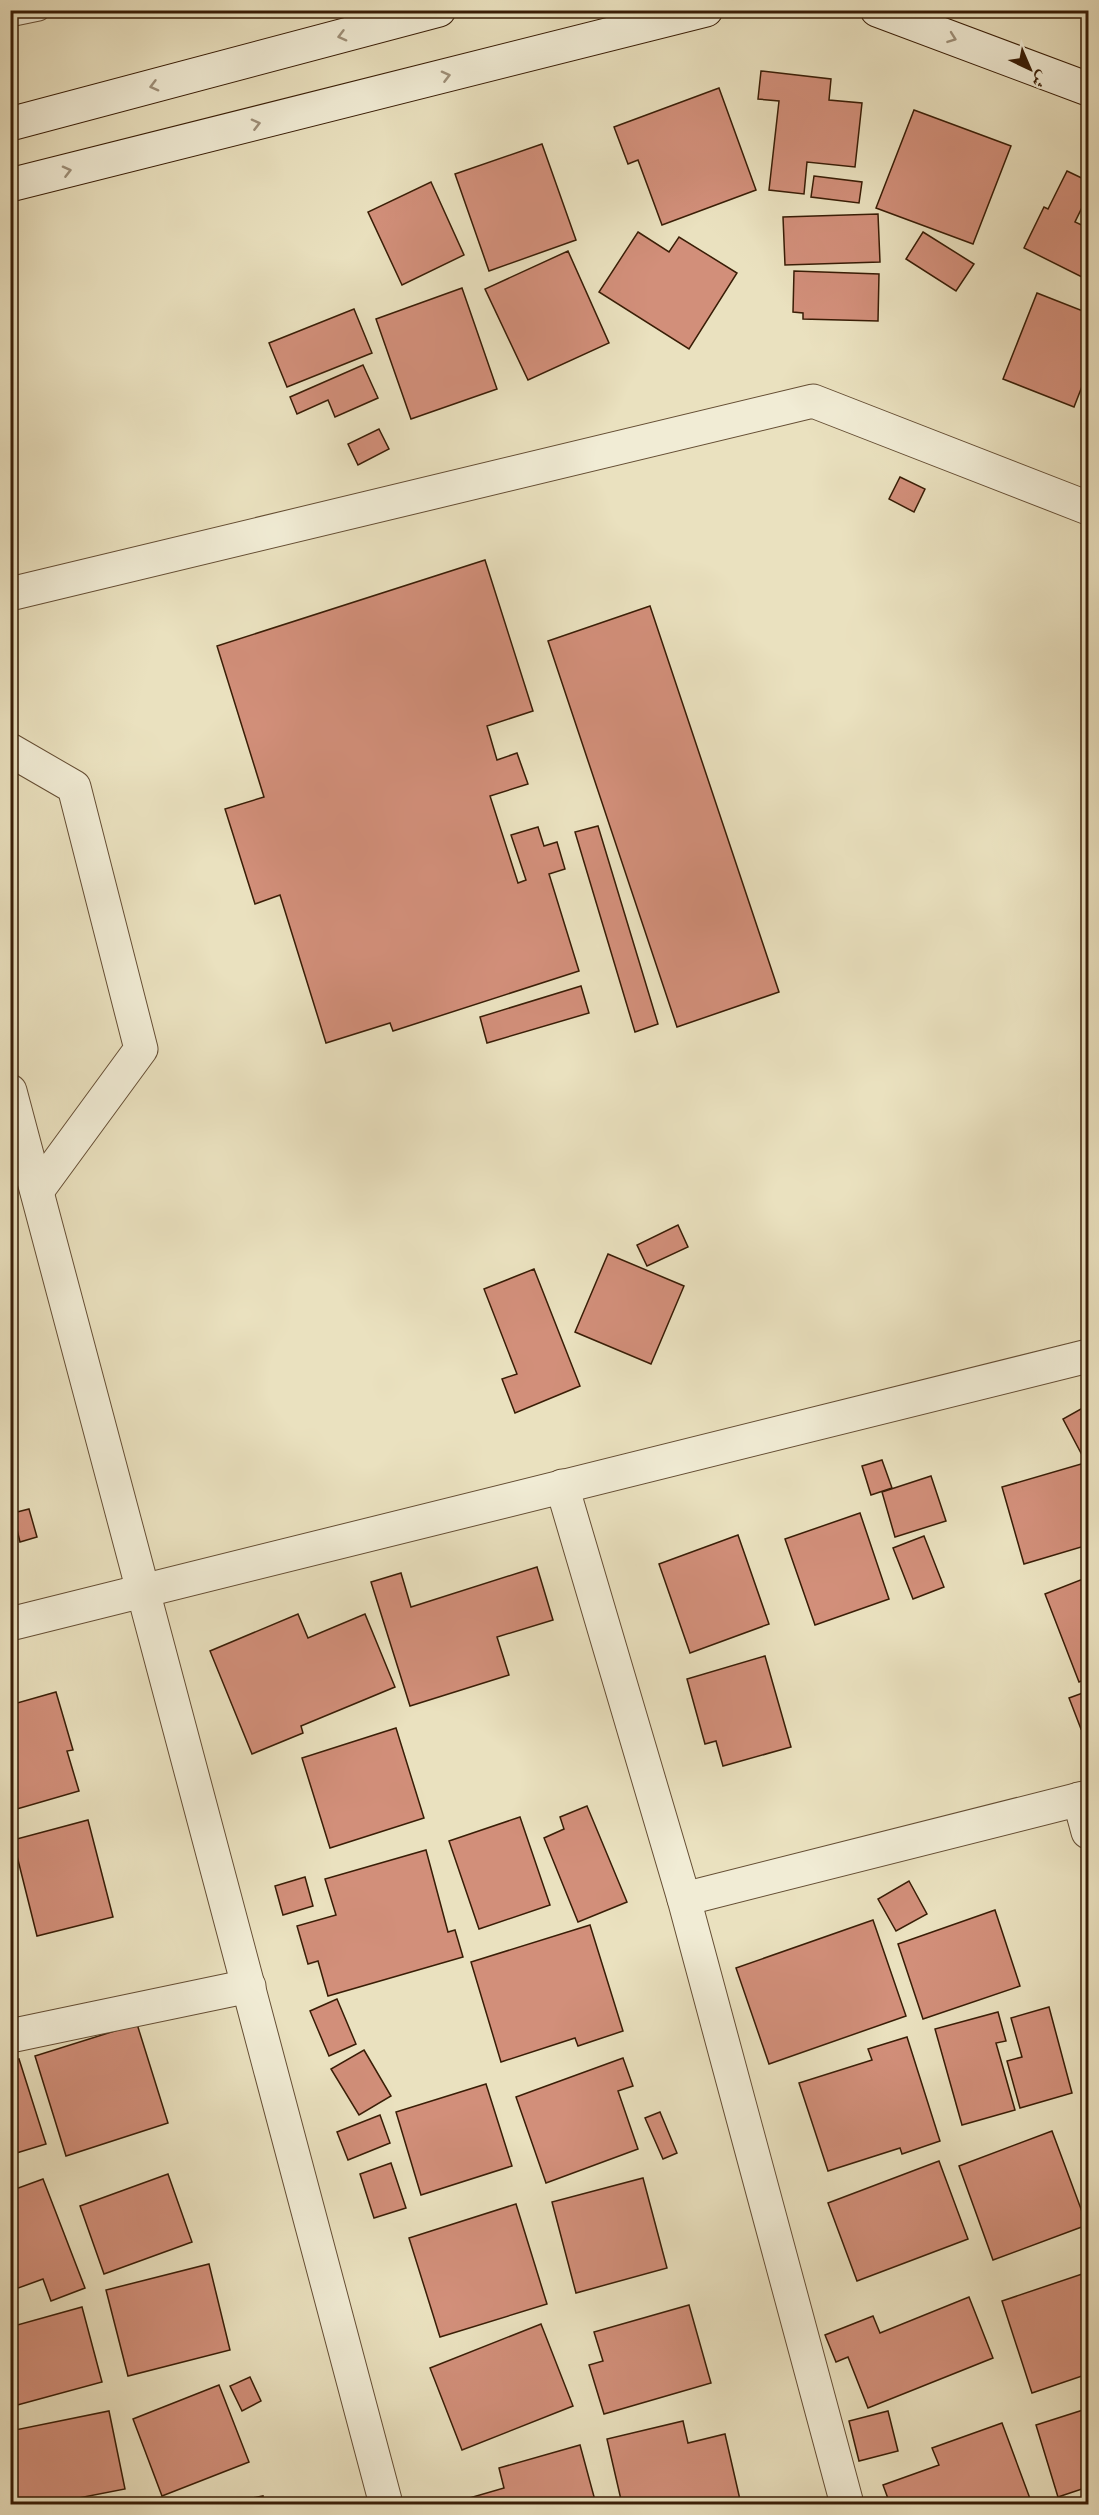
<svg xmlns="http://www.w3.org/2000/svg" width="1099" height="2515" font-family="'IM FELL French Canon',Amiri,serif">
	<rect width="100%" height="100%" fill="#eae1bf"/>
	<filter id="stains"><feTurbulence type="fractalNoise" baseFrequency=".00333" numOctaves="4"/><feColorMatrix values="0 0 0 0 .2 0 0 0 0 .09 0 0 0 0 .02 0 0 0 .5 -.17"/></filter>
	<radialGradient id="worn" r=".72"><stop offset=".6" stop-color="#630" stop-opacity="0"/><stop offset="1" stop-color="#630" stop-opacity=".3"/></radialGradient>
	<g fill="#d28f7a" stroke="#391d06" stroke-width="1.5">
		<polygon points="761,71 831,79 829,100 862,103 855,167 807,162 804,194 769,190 779,101 758,99"/>
		<polygon points="719,88 756,190 662,225 638,160 628,164 614,127"/>
		<polygon points="914,110 1011,146 973,244 876,208"/>
		<polygon points="542,144 576,240 489,271 455,174"/>
		<polygon points="1067,171 1088,181 1088,195 1075,222 1088,228 1088,280 1024,248 1044,207 1048,209"/>
		<polygon points="814,176 862,182 859,203 811,197"/>
		<polygon points="431,182 464,255 402,285 368,212"/>
		<polygon points="878,214 880,262 785,265 783,217"/>
		<polygon points="638,232 669,252 679,237 737,273 689,349 599,292"/>
		<polygon points="923,232 974,264 956,291 906,259"/>
		<polygon points="568,251 609,343 528,380 485,289"/>
		<polygon points="794,271 879,274 878,321 803,319 803,313 793,312"/>
		<polygon points="462,288 497,389 411,419 376,319"/>
		<polygon points="1037,293 1088,313 1088,371 1074,407 1003,379"/>
		<polygon points="354,309 372,353 287,387 269,343"/>
		<polygon points="363,365 378,398 335,417 328,400 297,414 290,397"/>
		<polygon points="379,429 389,449 358,465 348,444"/>
		<polygon points="900,477 925,489 914,512 889,499"/>
		<polygon points="485,560 533,711 487,726 497,760 517,753 528,784 490,796 518,883 526,880 511,835 538,827 544,846 557,842 565,869 549,874 579,971 393,1031 390,1023 326,1043 280,895 255,904 225,809 264,797 217,646"/>
		<polygon points="650,606 779,992 677,1027 548,641"/>
		<polygon points="598,826 658,1024 635,1032 575,832"/>
		<polygon points="581,986 589,1013 487,1043 480,1017"/>
		<polygon points="678,1225 688,1247 647,1266 637,1245"/>
		<polygon points="608,1254 684,1286 651,1364 575,1332"/>
		<polygon points="534,1269 580,1386 515,1413 502,1379 517,1374 484,1289"/>
		<polygon points="1088,1405 1088,1451 1082,1455 1063,1419"/>
		<polygon points="882,1460 892,1488 871,1495 862,1466"/>
		<polygon points="1088,1462 1088,1545 1024,1564 1002,1487"/>
		<polygon points="931,1476 946,1521 895,1537 882,1492"/>
		<polygon points="29,1509 37,1537 20,1542 13,1513"/>
		<polygon points="860,1513 889,1599 815,1625 785,1539"/>
		<polygon points="738,1535 769,1624 690,1653 659,1564"/>
		<polygon points="924,1536 944,1587 913,1599 893,1548"/>
		<polygon points="537,1567 553,1620 497,1637 509,1675 410,1706 371,1582 401,1573 411,1607"/>
		<polygon points="1088,1577 1088,1678 1079,1682 1045,1594"/>
		<polygon points="298,1614 308,1638 365,1614 395,1687 301,1726 303,1733 252,1754 210,1651"/>
		<polygon points="765,1656 791,1747 723,1766 716,1741 705,1744 687,1679"/>
		<polygon points="1088,1691 1088,1726 1081,1729 1069,1698"/>
		<polygon points="56,1692 73,1750 67,1751 79,1791 10,1811 10,1705"/>
		<polygon points="396,1728 424,1818 330,1848 302,1758"/>
		<polygon points="587,1806 627,1902 578,1922 544,1838 564,1829 560,1817"/>
		<polygon points="520,1817 550,1905 479,1929 449,1841"/>
		<polygon points="88,1820 113,1917 37,1936 13,1840"/>
		<polygon points="426,1850 448,1932 455,1930 463,1957 328,1996 318,1961 308,1964 297,1926 336,1915 325,1879"/>
		<polygon points="305,1877 313,1906 283,1915 275,1886"/>
		<polygon points="909,1881 927,1914 896,1931 878,1899"/>
		<polygon points="995,1910 1020,1986 923,2019 898,1944"/>
		<polygon points="873,1920 906,2016 769,2064 736,1968"/>
		<polygon points="590,1925 623,2031 578,2046 575,2038 501,2062 471,1962"/>
		<polygon points="337,1999 356,2044 329,2056 310,2011"/>
		<polygon points="1049,2007 1072,2093 1020,2108 1007,2061 1022,2057 1011,2018"/>
		<polygon points="998,2012 1006,2041 996,2043 1015,2110 962,2125 935,2029"/>
		<polygon points="137,2024 168,2123 66,2156 35,2056"/>
		<polygon points="907,2037 940,2141 902,2154 900,2148 828,2171 799,2083 872,2060 868,2049"/>
		<polygon points="364,2050 391,2096 359,2115 331,2069"/>
		<polygon points="623,2058 633,2086 618,2091 638,2149 546,2183 516,2097"/>
		<polygon points="19,2059 46,2144 10,2155 10,2061"/>
		<polygon points="486,2084 512,2166 421,2195 396,2112"/>
		<polygon points="660,2112 677,2153 663,2159 645,2118"/>
		<polygon points="380,2115 390,2143 348,2160 337,2132"/>
		<polygon points="1052,2131 1087,2225 993,2260 959,2166"/>
		<polygon points="939,2161 968,2239 857,2281 828,2203"/>
		<polygon points="391,2163 406,2208 374,2218 360,2174"/>
		<polygon points="168,2174 192,2242 104,2274 80,2206"/>
		<polygon points="643,2178 667,2268 576,2293 552,2202"/>
		<polygon points="43,2179 85,2288 51,2301 43,2279 10,2291 10,2191"/>
		<polygon points="516,2204 547,2304 440,2337 409,2238"/>
		<polygon points="209,2264 230,2350 128,2376 106,2290"/>
		<polygon points="1088,2272 1088,2374 1032,2393 1002,2301"/>
		<polygon points="969,2297 993,2358 868,2408 848,2357 836,2362 825,2335 873,2316 880,2333"/>
		<polygon points="689,2305 711,2383 604,2414 589,2365 603,2361 594,2332"/>
		<polygon points="82,2307 102,2382 10,2407 10,2327"/>
		<polygon points="541,2324 573,2406 462,2450 430,2368"/>
		<polygon points="250,2377 261,2401 242,2411 230,2386"/>
		<polygon points="219,2385 249,2462 162,2496 133,2419"/>
		<polygon points="1083,2410 1084,2413 1088,2412 1088,2487 1058,2497 1036,2425"/>
		<polygon points="109,2411 125,2489 48,2504 19,2504 10,2459 10,2431"/>
		<polygon points="888,2411 898,2451 859,2461 849,2421"/>
		<polygon points="683,2421 688,2443 725,2434 741,2504 622,2504 607,2439"/>
		<polygon points="1002,2423 1032,2504 890,2504 883,2485 939,2465 932,2448"/>
		<polygon points="580,2445 596,2504 468,2504 466,2499 504,2488 499,2468"/>
		<polygon points="263,2496 264,2504 222,2504"/>
	</g>
	<g fill="none" stroke-linecap="round" stroke-linejoin="round">
		<defs>
			<polyline id="lane" points="10,16 39,10"/>
			<g id="street">
				<polyline points="10,594 813,401 1088,508"/>
				<polyline points="10,750 74,787 141,1049 37,1191"/>
				<polyline points="10,1091 386,2504"/>
				<polyline points="562,1486 684,1899 847,2504"/>
				<polyline points="10,1624 1088,1356"/>
				<polyline points="1079,1799 1088,1832"/>
				<polyline points="684,1899 1088,1797"/>
				<polyline points="10,2036 249,1986"/>
			</g>
			<g id="secondary">
				<polyline points="877,10 1088,89"/>
				<polyline points="10,124 439,10"/>
				<polyline points="10,185 706,10"/>
			</g>
		</defs>
		<use href="#lane" stroke="#654e34" stroke-width="23"/>
		<use href="#street" stroke="#654e34" stroke-width="35"/>
		<use href="#secondary" stroke="#391d06" stroke-width="35"/>
		<use href="#lane" stroke="#f1ecd5" stroke-width="21"/>
		<use href="#street" stroke="#f1ecd5" stroke-width="33"/>
		<use href="#secondary" stroke="#f1ecd5" stroke-width="33"/>
	</g>
	<defs><path id="oneway-chevron" d="M-2-3.5L2.5 0L-2 3.5" fill="none" stroke-width="1.6" stroke-linecap="round" stroke-linejoin="round" transform="scale(1.5)"/></defs>
	<g stroke="#9e8f78">
		<use href="#oneway-chevron" transform="translate(342 36) rotate(165)"/>
		<use href="#oneway-chevron" transform="translate(952 38) rotate(20)"/>
		<use href="#oneway-chevron" transform="translate(446 76) rotate(-14)"/>
		<use href="#oneway-chevron" transform="translate(154 86) rotate(165)"/>
		<use href="#oneway-chevron" transform="translate(256 124) rotate(-14)"/>
		<use href="#oneway-chevron" transform="translate(67 171) rotate(-14)"/>
	</g>
	<rect width="1099" height="2515" fill="none" stroke="#eae1bf" stroke-width="36"/>
	<rect x="12" y="12" width="1075" height="2491" fill="none" stroke="#391d06" stroke-width="3"/>
	<rect x="18" y="18" width="1063" height="2479" fill="none" stroke="#391d06" stroke-width="1.5"/>
	<g transform="translate(1030 69) rotate(136)" stroke="#f1ecd5" stroke-width="4.5" paint-order="stroke">
	<path d="M0-4.5L10 22L0 15L-10 22Z" fill="#391d06"/>
	<text y="-9" font-size="16" font-weight="bold" text-anchor="middle" fill="#391d06">ش</text>
	</g>
	<rect width="100%" height="100%" filter="url(#stains)"/>
	<rect width="100%" height="100%" fill="url(#worn)"/>
</svg>
